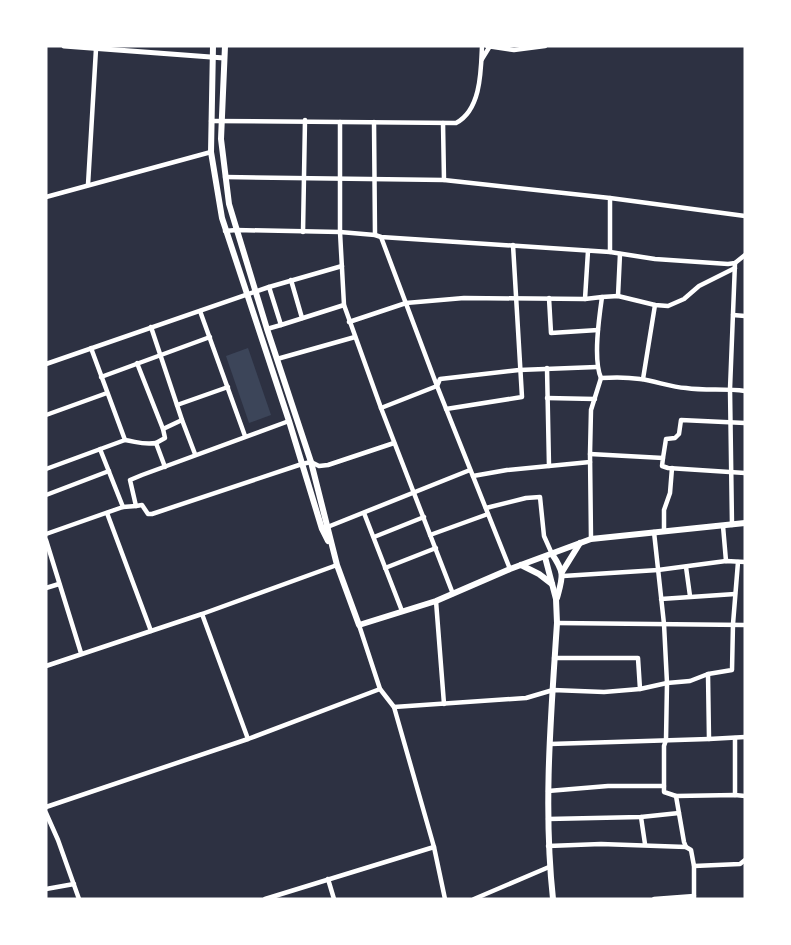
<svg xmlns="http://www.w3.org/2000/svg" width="791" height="945" font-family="Inter,sans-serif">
	<rect width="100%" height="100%" fill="#2d3142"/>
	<polygon fill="#3c4559" points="248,348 271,415 249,423 226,356"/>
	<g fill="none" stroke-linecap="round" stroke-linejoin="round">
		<g stroke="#fff" stroke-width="4.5">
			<polyline points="487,46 514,50 545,46"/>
			<polyline points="482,59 490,46"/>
			<path d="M211,121L456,123C481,110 481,71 482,46"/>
			<polyline points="340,122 340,232 344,305 381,408 453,594"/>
			<polyline points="374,122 375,235"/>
			<polyline points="443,123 444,180"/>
			<polyline points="225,177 444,180 610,198 745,216"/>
			<polyline points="88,185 96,49"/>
			<polyline points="46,197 211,152"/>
			<polyline points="610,198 610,252"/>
			<polyline points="225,231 236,230 340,232 375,235 381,237 610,252 655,259 728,264 735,263 745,255"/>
			<polyline points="303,232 305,120"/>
			<polyline points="381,237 437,386 510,569"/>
			<polyline points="291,280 302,318"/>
			<polyline points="269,287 281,325 344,305"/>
			<polyline points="618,296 620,254"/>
			<polyline points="602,297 618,296 655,305 668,306 684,299 699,286 735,268"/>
			<polyline points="549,298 551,333 598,330"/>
			<polyline points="585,299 588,251"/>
			<polyline points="200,311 245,436"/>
			<polyline points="733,315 745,316"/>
			<path d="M349,322L406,303L464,298L585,299L602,297C599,318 593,360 601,378C615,377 627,377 640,379C656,381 670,387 686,388C706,391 725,388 745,391"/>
			<polyline points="151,327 182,420 195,454"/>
			<polyline points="267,329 281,325"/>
			<polyline points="277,359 355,337"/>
			<polyline points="137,363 163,429 165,438 156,443"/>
			<polyline points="46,364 269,287 342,266"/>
			<polyline points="547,368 549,466"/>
			<polyline points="101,377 210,337"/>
			<polyline points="643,379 655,305"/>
			<polyline points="547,398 595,399"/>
			<polyline points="177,405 228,387"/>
			<polyline points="381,408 437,386 440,379 519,370 597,367"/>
			<polyline points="446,409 522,397 513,245"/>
			<polyline points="46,415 107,393"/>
			<polyline points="163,429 182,420"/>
			<path d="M125,440C138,442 143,445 156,443L165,467"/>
			<polyline points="100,449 123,507"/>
			<polyline points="590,454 663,458 662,466 668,468 745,473"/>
			<polyline points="663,458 666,439 675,438 679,434 681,420 745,423"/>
			<polyline points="46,469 125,440 91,348"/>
			<polyline points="473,476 507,470 590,462"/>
			<polyline points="46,495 109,471"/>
			<polyline points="136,506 142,505 148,514 152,514 302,464 311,462 319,466 328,465 394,443"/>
			<polyline points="486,508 526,498 540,497 544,536 552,554"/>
			<polyline points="107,513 151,631"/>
			<polyline points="364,513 402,611"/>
			<polyline points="732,525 730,389 735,263"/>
			<polyline points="723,526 726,561"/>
			<polyline points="325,528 470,470"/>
			<polyline points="664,531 664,510 670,493 672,468"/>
			<polyline points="654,532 664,624 667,683 666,740 664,746 664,792 676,796 735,795 745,796"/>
			<polyline points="46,534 123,507 136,506 130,480 142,475 289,421"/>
			<polyline points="430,535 488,514"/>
			<polyline points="374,537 424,517"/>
			<polyline points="591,539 590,454 591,410 601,378"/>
			<polyline points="46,540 81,653"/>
			<polyline points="686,567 690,596"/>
			<polyline points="385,568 436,548"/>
			<polyline points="563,576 658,570 726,561 745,562"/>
			<polyline points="46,588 59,584"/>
			<polyline points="661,599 735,594"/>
			<polyline points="436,601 444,704"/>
			<polyline points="202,614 248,739"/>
			<polyline points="557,623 745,625"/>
			<polyline points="359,625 380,689 394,707 434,847 445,899"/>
			<polyline points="554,658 638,658 640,689"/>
			<polyline points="46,666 202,614 337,565"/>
			<polyline points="708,674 732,670 733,624 738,562"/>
			<polyline points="394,707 526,698 553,690 604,692 640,689 667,683 690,681 708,674 709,739 745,737"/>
			<polyline points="735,738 735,795"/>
			<polyline points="550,744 709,739"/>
			<polyline points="548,791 608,786 664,786"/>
			<polyline points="676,796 684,842 686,847 691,850 694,866 694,899"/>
			<polyline points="46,807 248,739 380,689"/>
			<polyline points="46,813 58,840 79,899"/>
			<polyline points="641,817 645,844"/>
			<polyline points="548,819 641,817 679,813"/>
			<polyline points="548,846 601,844 686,847"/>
			<polyline points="694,866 740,864 745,860"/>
			<polyline points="328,879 334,899"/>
			<polyline points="46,889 74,884"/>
			<polyline points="265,899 434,847"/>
			<polyline points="474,899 549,867"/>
			<polyline points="654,899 694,896"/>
		</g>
		<polyline stroke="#fff" stroke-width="5" points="64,46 224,58"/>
		<g stroke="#fff" stroke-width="6">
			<polyline points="213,46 211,152 222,218 289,421 322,529 328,541"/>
			<polyline points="225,46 221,139 229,204 267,329 311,462 337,565 359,625 436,601 510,569 591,539 745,523"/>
			<path d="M552,554C565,573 563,576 557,598"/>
			<path d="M545,557L556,599L557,623C551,715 543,807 553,899"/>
			<polyline points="521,565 539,574 552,584"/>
			<polyline points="562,572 580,543"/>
		</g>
	</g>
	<rect width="791" height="945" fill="none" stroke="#ffffff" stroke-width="95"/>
</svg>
